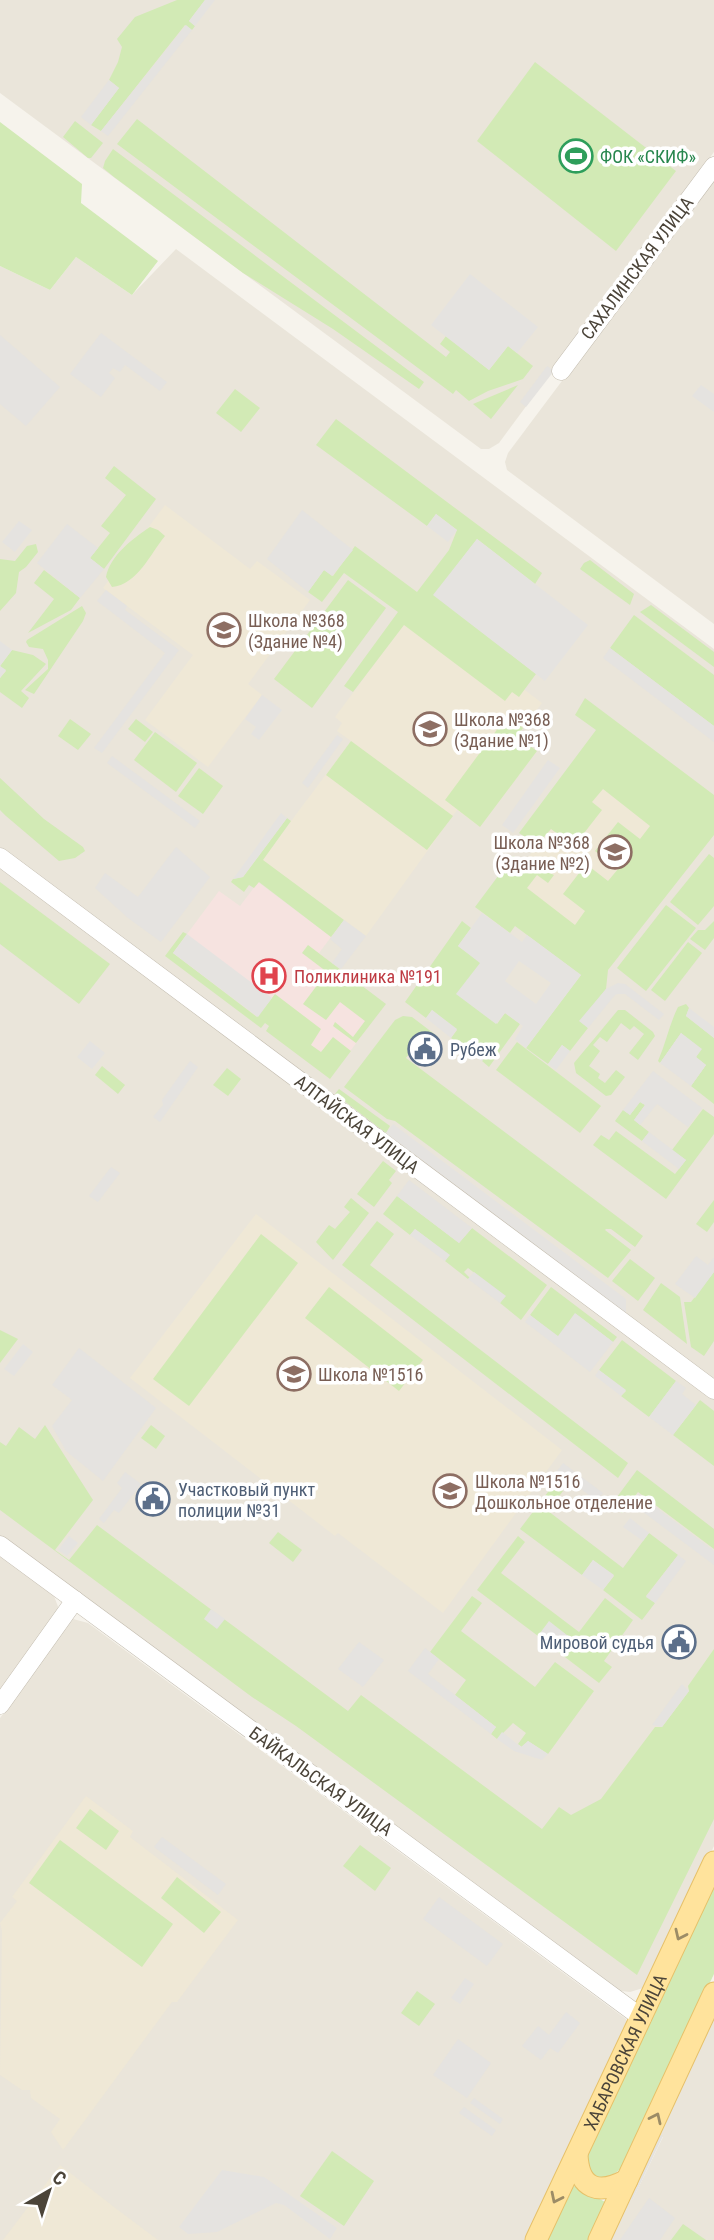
<svg xmlns="http://www.w3.org/2000/svg" width="714" height="2240" font-family="'Roboto Condensed',sans-serif">
	<rect width="100%" height="100%" fill="#f6f3ec"/>
	<g fill="#eae5da">
		<polygon points="0,0 714,0 714,152 499,443 489,449 481,449 0,93"/>
		<polygon points="714,178 714,624 507,470 505,462 508,453"/>
		<polygon points="176,249 714,649 714,1380 0,847 0,266 50,290 76,257 132,295"/>
		<polygon points="0,868 714,1399 714,1846 654,1975 643,1988 630,1992 621,1991 612,1987 0,1536"/>
		<polygon points="0,1556 54,1596 60,1612 0,1691"/>
		<polygon points="73,1619 88,1623 626,2019 628,2028 527,2240 0,2240 0,1718"/>
		<polygon points="714,2013 714,2240 608,2240 625,2200 633,2199 663,2137 657,2133"/>
	</g>
	<g fill="#efe8d6">
		<polygon points="165,505 250,569 257,561 310,600 248,684 262,695 208,767 145,720 193,655 103,588"/>
		<polygon points="416,608 542,703 517,736 537,751 480,827 457,810 366,936 262,860 351,741 337,731 342,723 335,717"/>
		<polygon points="603,737 714,819 608,970 504,890 535,848 526,840"/>
		<polygon points="256,1214 562,1450 443,1613 338,1533 335,1536 130,1378"/>
		<polygon points="86,1796 133,1831 130,1837 238,1920 177,2002 172,2002 63,2150 51,2132 60,2119 31,2098 30,2090 22,2090 0,2075 2,1931 0,1923 17,1901 12,1897"/>
		<polygon points="60,2165 114,2207 158,2240 3,2240"/>
	</g>
	<polygon fill="#f6e3e0" points="258,882 331,937 319,953 339,969 374,1019 334,1073 173,953 219,891 240,906"/>
	<g fill="#d2eab5">
		<polygon points="177,0 205,0 189,21 195,26 192,30 185,25 101,131 91,125 119,88 109,80 118,62 122,47 117,39 135,17"/>
		<polygon points="535,62 676,171 616,251 477,141"/>
		<polygon points="137,119 446,357 450,352 440,344 446,336 489,370 508,346 533,366 523,379 488,391 469,401 456,390 453,394 117,144"/>
		<polygon points="75,121 103,143 91,158 88,158 63,137"/>
		<polygon points="0,122 82,184 81,203 158,261 132,295 76,257 50,290 0,266"/>
		<polygon points="113,149 424,382 419,389 333,329 243,273 114,177 103,168 105,161"/>
		<polygon points="518,385 491,419 473,404"/>
		<polygon points="235,389 260,408 241,432 216,413"/>
		<polygon points="336,419 542,573 535,584 477,539 434,595 536,674 519,697 512,692 505,701 404,625 353,692 344,686 398,612 344,573 322,602 308,592 324,570 333,576 355,546 417,592 449,550 457,530 436,514 427,526 316,445"/>
		<polygon points="114,466 156,499 104,569 90,558 110,533 101,526 126,495 105,478"/>
		<path d="M150,527L158,530L165,536C151,553 137,585 112,587L106,577C110,556 132,539 150,527Z"/>
		<polygon points="36,544 38,552 26,567 19,572 16,593 0,611 0,559 15,561 27,546"/>
		<polygon points="590,560 634,594 630,605 580,569 584,563"/>
		<polygon points="44,570 80,598 71,610 28,633 54,599 34,583"/>
		<polygon points="348,580 386,608 312,708 274,679"/>
		<polygon points="651,605 714,652 714,667 640,612"/>
		<polygon points="82,606 86,613 83,621 34,694 25,690 48,669 48,660 43,649 29,647 26,642 27,640"/>
		<polygon points="634,615 714,675 714,726 610,648"/>
		<polygon points="12,650 33,655 46,664 21,691 29,698 22,708 0,692 0,678 6,671 0,666"/>
		<polygon points="585,698 714,795 714,835 608,970 606,989 580,1021 588,1028 570,1051 562,1045 548,1064 526,1048 581,975 515,926 510,933 475,907 513,856 554,875 548,883 537,875 527,888 575,925 585,911 563,894 586,864 608,881 618,869 595,851 618,822 640,839 650,826 603,789 592,802 602,810 574,846 551,829 537,845 519,833 596,730 575,715"/>
		<polygon points="507,716 523,728 517,737 537,751 480,827 445,800"/>
		<polygon points="70,719 91,734 78,750 58,736"/>
		<polygon points="136,719 153,732 145,742 128,729"/>
		<polygon points="155,732 197,763 176,792 134,760"/>
		<polygon points="351,741 453,816 427,850 326,775"/>
		<polygon points="199,768 223,786 203,814 178,796"/>
		<polygon points="0,778 44,819 83,847 85,851 75,858 59,861 6,816 0,810"/>
		<polygon points="287,818 291,821 263,860 344,920 331,937 259,882 254,888 249,885 244,892 231,882 233,879 243,877"/>
		<polygon points="709,854 714,858 714,906 698,925 670,902"/>
		<polygon points="0,882 110,964 79,1004 0,944"/>
		<polygon points="666,905 696,928 646,991 617,968"/>
		<polygon points="462,921 471,928 458,946 480,962 497,1024 505,1013 520,1024 489,1067 482,1061 488,1053 471,1040 465,1048 451,1038 457,1030 432,1010 426,1018 405,1002"/>
		<polygon points="714,921 714,938 705,950 690,939 698,930 705,930"/>
		<polygon points="183,932 187,934 173,953 257,1017 275,994 321,1029 311,1045 321,1052 333,1037 351,1051 330,1079 266,1031 269,1026 265,1023 261,1028 165,956"/>
		<polygon points="688,942 702,953 665,1001 651,990"/>
		<polygon points="308,945 386,1004 356,1043 333,1026 335,1022 353,1037 365,1021 340,1002 326,1020 303,1004 327,972 302,953"/>
		<path d="M686,1004L689,1008L686,1016L714,1038V1104L691,1086L706,1065L696,1057L701,1049L681,1033L660,1063L658,1061C666,1043 669,1025 678,1007Z"/>
		<polygon points="618,1010 625,1010 653,1032 655,1036 638,1060 629,1053 644,1034 634,1026 630,1030 621,1023 607,1042 600,1037 593,1045 600,1051 589,1066 600,1074 598,1078 605,1083 616,1070 625,1077 611,1095 606,1096 576,1073 574,1063"/>
		<polygon points="403,1016 412,1017 437,1036 433,1041 423,1035 406,1058 643,1236 635,1247 611,1229 606,1229 605,1230 631,1250 608,1278 395,1121 387,1119 344,1087 395,1020"/>
		<polygon points="517,1042 601,1106 580,1133 496,1070"/>
		<polygon points="102,1066 125,1085 118,1094 95,1075"/>
		<polygon points="227,1068 241,1079 228,1096 213,1085"/>
		<polygon points="339,1089 390,1126 386,1133 335,1094"/>
		<polygon points="640,1102 645,1105 634,1120 649,1132 642,1141 615,1121 623,1110 630,1115"/>
		<polygon points="703,1109 714,1117 714,1134 666,1199 593,1145 601,1135 609,1140 616,1131 675,1174 686,1160 672,1150"/>
		<polygon points="383,1161 396,1171 389,1180 392,1183 374,1207 357,1194"/>
		<polygon points="397,1196 459,1243 472,1228 547,1285 521,1320 500,1303 505,1296 468,1268 464,1272 470,1278 468,1279 445,1261 449,1255 415,1229 410,1235 383,1214"/>
		<polygon points="351,1198 369,1213 333,1260 316,1242 329,1225 335,1229 350,1212 344,1207"/>
		<polygon points="714,1200 714,1222 707,1232 696,1224"/>
		<polygon points="377,1221 394,1234 370,1265 628,1463 618,1478 342,1265"/>
		<polygon points="261,1234 298,1263 189,1406 153,1379"/>
		<polygon points="630,1259 655,1278 638,1301 612,1281"/>
		<polygon points="714,1272 714,1341 704,1356 691,1347 684,1302 691,1302"/>
		<polygon points="661,1283 680,1297 687,1344 643,1310"/>
		<polygon points="329,1287 423,1360 399,1391 305,1318"/>
		<polygon points="551,1287 617,1337 613,1342 576,1314 558,1337 530,1315"/>
		<polygon points="0,1330 18,1339 0,1363"/>
		<polygon points="622,1340 676,1381 649,1417 621,1396 626,1391 599,1370"/>
		<polygon points="700,1400 714,1411 714,1466 673,1435"/>
		<polygon points="45,1425 93,1500 55,1550 69,1560 97,1525 348,1711 361,1695 542,1829 559,1807 571,1815 601,1799 655,1727 662,1727 689,1691 688,1686 714,1649 714,1819 637,1975 296,1726 252,1697 0,1510 0,1442 6,1446 19,1427 35,1439"/>
		<polygon points="151,1425 165,1436 156,1449 141,1438"/>
		<polygon points="637,1470 714,1529 714,1549 638,1492 622,1513 611,1505"/>
		<polygon points="554,1484 563,1491 548,1511 623,1568 649,1533 678,1555 646,1596 655,1603 642,1620 603,1590 614,1576 593,1560 582,1575 520,1529"/>
		<polygon points="278,1532 302,1550 293,1562 269,1543"/>
		<polygon points="518,1536 525,1542 501,1573 579,1632 605,1598 633,1620 604,1661 612,1667 599,1683 557,1651 568,1636 549,1622 538,1636 477,1590"/>
		<polygon points="472,1596 482,1603 461,1631 535,1687 555,1662 594,1691 548,1754 528,1741 522,1747 518,1744 526,1733 513,1723 497,1739 491,1734 496,1727 455,1695 466,1680 430,1652"/>
		<polygon points="90,1809 119,1831 106,1850 76,1828"/>
		<polygon points="60,1840 173,1924 142,1967 29,1883"/>
		<polygon points="360,1845 391,1868 375,1891 343,1866"/>
		<polygon points="177,1877 221,1912 204,1933 161,1898"/>
		<path d="M714,1880V1974L621,2168C611,2178 602,2181 589,2173L584,2154Z"/>
		<polygon points="417,1991 435,2004 419,2026 401,2013"/>
		<polygon points="332,2151 374,2181 344,2226 300,2196"/>
		<polygon points="575,2186 607,2203 590,2240 545,2240 570,2188"/>
		<polygon points="683,2224 706,2240 671,2240"/>
	</g>
	<g fill="#e5e3e0" fill-rule="evenodd">
		<polygon points="205,0 215,0 195,26 189,21"/>
		<polygon points="186,25 192,30 108,136 101,131"/>
		<polygon points="109,80 119,88 91,125 81,117"/>
		<polygon points="470,274 538,327 517,353 508,346 489,370 431,325"/>
		<polygon points="101,333 167,382 160,391 125,365 120,372 113,368 109,373 115,378 101,397 70,374"/>
		<polygon points="0,335 60,387 26,426 0,404"/>
		<polygon points="547,366 554,371 526,407 520,402"/>
		<polygon points="701,385 714,394 714,412 692,396"/>
		<polygon points="302,510 353,550 332,576 324,570 308,592 267,559"/>
		<polygon points="436,514 457,530 448,542 427,526"/>
		<polygon points="19,521 32,530 15,552 2,542"/>
		<polygon points="67,524 98,548 90,558 104,569 80,598 37,563"/>
		<polygon points="477,539 588,625 545,681 433,595"/>
		<polygon points="106,590 127,606 125,610 179,650 102,753 94,748 165,653 97,601"/>
		<polygon points="0,641 12,650 0,666 6,670 0,678"/>
		<polygon points="610,648 714,726 714,742 603,658"/>
		<polygon points="262,695 282,710 259,740 251,734 256,727 245,719"/>
		<polygon points="337,735 343,739 308,788 302,783"/>
		<polygon points="112,756 200,821 195,828 107,763"/>
		<polygon points="548,760 560,768 513,833 502,825"/>
		<polygon points="281,813 287,818 243,877 233,879"/>
		<polygon points="176,847 210,877 161,942 128,918 95,888 105,873 138,897"/>
		<path d="M482,913L522,942L527,935L581,975L526,1048L515,1039L523,1026L505,1013L496,1024L456,994L480,963L458,946ZM519,961L551,983L536,1004L505,981Z"/>
		<polygon points="344,920 366,936 341,969 332,963 342,949 330,939"/>
		<polygon points="187,934 272,998 258,1017 173,953"/>
		<polygon points="618,983 625,984 664,1014 659,1020 625,994 618,994 615,995 588,1028 579,1021 606,989"/>
		<polygon points="689,1008 714,1027 714,1038 686,1016"/>
		<polygon points="432,1010 457,1029 451,1038 426,1018"/>
		<polygon points="681,1033 702,1049 696,1057 706,1065 691,1086 660,1063"/>
		<polygon points="471,1040 488,1053 482,1061 465,1048"/>
		<polygon points="90,1041 105,1053 92,1069 77,1057"/>
		<polygon points="562,1045 570,1051 556,1070 548,1064"/>
		<polygon points="190,1061 198,1067 160,1122 153,1117 163,1105 162,1100"/>
		<polygon points="653,1071 702,1108 688,1127 657,1104 640,1125 634,1120 645,1105 640,1102 630,1115 623,1110"/>
		<polygon points="393,1124 626,1299 626,1313 386,1133"/>
		<polygon points="649,1132 686,1160 679,1169 642,1141"/>
		<polygon points="111,1167 120,1173 98,1202 89,1196"/>
		<polygon points="409,1180 472,1228 459,1243 397,1196"/>
		<polygon points="415,1229 450,1255 445,1261 410,1235"/>
		<polygon points="696,1256 708,1265 714,1257 714,1272 695,1298 675,1284"/>
		<polygon points="474,1272 506,1296 500,1303 468,1279"/>
		<polygon points="575,1313 613,1342 590,1372 525,1322 530,1315 558,1336"/>
		<polygon points="23,1344 33,1352 14,1376 4,1369"/>
		<polygon points="79,1348 156,1408 103,1481 66,1451 52,1426 72,1400 52,1385"/>
		<polygon points="599,1370 626,1390 621,1396 595,1376"/>
		<polygon points="676,1381 686,1388 682,1394 696,1405 673,1435 649,1417"/>
		<polygon points="563,1463 603,1493 597,1501 557,1471"/>
		<polygon points="125,1472 141,1484 119,1513 114,1510 104,1523 99,1519 122,1488 117,1483"/>
		<polygon points="638,1494 714,1551 714,1565 631,1503"/>
		<polygon points="630,1518 649,1533 643,1541 623,1527"/>
		<polygon points="69,1536 78,1543 67,1556 58,1550"/>
		<polygon points="678,1555 686,1561 655,1603 646,1597"/>
		<polygon points="593,1560 614,1575 603,1590 582,1575"/>
		<polygon points="211,1609 225,1619 217,1629 204,1619"/>
		<polygon points="549,1621 568,1636 557,1651 538,1636"/>
		<polygon points="359,1642 384,1660 363,1687 338,1669"/>
		<polygon points="425,1648 439,1659 428,1674 496,1727 491,1734 408,1671"/>
		<polygon points="682,1684 689,1691 662,1727 652,1725"/>
		<polygon points="502,1732 521,1747 528,1741 548,1754 542,1760 514,1751 497,1739"/>
		<polygon points="162,1837 226,1884 218,1895 154,1847"/>
		<polygon points="439,1897 503,1944 487,1966 423,1919"/>
		<polygon points="465,1978 474,1984 460,2004 451,1998"/>
		<polygon points="566,2012 580,2023 558,2053 550,2048 541,2060 522,2046 538,2026 549,2035"/>
		<polygon points="458,2039 491,2063 467,2098 433,2075"/>
		<polygon points="474,2098 503,2119 500,2124 470,2103"/>
		<polygon points="464,2107 496,2130 492,2136 459,2113"/>
		<polygon points="657,2133 663,2136 633,2199 625,2200"/>
		<polygon points="222,2170 264,2177 337,2228 330,2239 284,2205 276,2203 217,2232 188,2234 179,2227"/>
		<polygon points="649,2198 675,2218 660,2240 620,2240"/>
	</g>
	<g fill="none" stroke-linecap="round" stroke-linejoin="round">
		<defs>
			<g id="minor">
				<polyline points="561,371 714,166"/>
				<polyline points="0,857 714,1390"/>
				<polyline points="0,1545 642,2018"/>
				<polyline points="0,1705 75,1600"/>
			</g>
			<g id="major">
				<path d="M577,2155C579,2190 599,2195 627,2180"/>
				<path id="s1" d="M536,2240L714,1862"/>
				<polyline points="599,2240 714,1993"/>
			</g>
		</defs>
		<use href="#minor" stroke="#c2bbae" stroke-width="19"/>
		<use href="#major" stroke="#e6c16a" stroke-width="23"/>
		<use href="#minor" stroke="#fff" stroke-width="18"/>
		<use href="#major" stroke="#ffe39c" stroke-width="21"/>
	</g>
	<defs><path id="oneway-chevron" d="M-2-3.5L2.5 0L-2 3.5" fill="none" stroke-width="1.6" stroke-linecap="round" stroke-linejoin="round" transform="scale(1.75)"/></defs>
	<g stroke="#9c8c66">
		<use href="#oneway-chevron" transform="translate(680 1935) rotate(115)"/>
		<use href="#oneway-chevron" transform="translate(656 2118) rotate(-65)"/>
		<use href="#oneway-chevron" transform="translate(556 2198) rotate(116)"/>
	</g>
	<defs>
		<symbol id="stadium-ring" viewBox="-11 -11 22 22"><circle r="9.5" fill="#fff" stroke="#2e9e5b" stroke-width="1.5"/><path d="M0-5a6.5 5 0 1 0 0 10a6.5 5 0 1 0 0-10ZM-3.5-1.8h7v3.6h-7Z" fill="#2e9e5b"/></symbol>
		<symbol id="school-ring" viewBox="-11 -11 22 22"><circle r="9.5" fill="#fff" stroke="#8d6e63" stroke-width="1.5"/><path d="M0-5L7-2L0 1L-7-2ZM-4 1L0 2.5L4 1V4Q0 6-4 4Z" fill="#8d6e63"/></symbol>
		<symbol id="hospital-ring" viewBox="-11 -11 22 22"><circle r="9.5" fill="#fff" stroke="#e0444e" stroke-width="1.5"/><path d="M-5-5h3v3.5h4V-5h3V5h-3V1.5h-4V5h-3Z" fill="#e0444e"/></symbol>
		<symbol id="civic-ring" viewBox="-11 -11 22 22"><circle r="9.5" fill="#fff" stroke="#5c6f8a" stroke-width="1.5"/><path d="M-.6-6.5H3V-4.5H.6V-3L4-1V1h2V6H-6V1h2V-1L-.6-3ZM-1.2 2.5V6h2.4V2.5Z" fill="#5c6f8a"/></symbol>
	</defs>
	<g fill-rule="evenodd">
		<use href="#stadium-ring" x="557" y="137" width="38" height="38"/>
		<use href="#school-ring" x="205" y="611" width="38" height="38"/>
		<use href="#school-ring" x="411" y="710" width="38" height="38"/>
		<use href="#school-ring" x="596" y="833" width="38" height="38"/>
		<use href="#hospital-ring" x="250" y="957" width="38" height="38"/>
		<use href="#civic-ring" x="406" y="1030" width="38" height="38"/>
		<use href="#school-ring" x="275" y="1355" width="38" height="38"/>
		<use href="#school-ring" x="431" y="1472" width="38" height="38"/>
		<use href="#civic-ring" x="134" y="1480" width="38" height="38"/>
		<use href="#civic-ring" x="660" y="1623" width="38" height="38"/>
	</g>
	<g text-anchor="middle" dominant-baseline="central" stroke-width="7" stroke-linejoin="round" paint-order="stroke">
		<g font-size="18" fill="#27864d" stroke="#fff" text-anchor="start">
			<text x="600" y="156">ФОК «СКИФ»</text>
		</g>
		<g font-size="18" fill="#4b4439" stroke="#fff">
			<text transform="translate(637 268) rotate(-53)">САХАЛИНСКАЯ УЛИЦА</text>
			<text transform="translate(357 1124) rotate(37)">АЛТАЙСКАЯ УЛИЦА</text>
			<text transform="translate(321 1781) rotate(36)">БАЙКАЛЬСКАЯ УЛИЦА</text>
			<text stroke="none"><textPath href="#s1" startOffset="208">ХАБАРОВСКАЯ УЛИЦА</textPath></text>
		</g>
		<g font-size="18" fill="#785e54" stroke="#fff" text-anchor="start">
			<text x="248" y="620">Школа №368<tspan x="248" dy="21">(Здание №4)</tspan></text>
			<text x="454" y="719">Школа №368<tspan x="454" dy="21">(Здание №1)</tspan></text>
			<text x="590" y="842" text-anchor="end">Школа №368<tspan x="590" dy="21">(Здание №2)</tspan></text>
			<text x="318" y="1374">Школа №1516</text>
			<text x="475" y="1481">Школа №1516<tspan x="475" dy="21">Дошкольное отделение</tspan></text>
		</g>
		<g font-size="18" fill="#be3a42" stroke="#fff" text-anchor="start">
			<text x="294" y="976">Поликлиника №191</text>
		</g>
		<g font-size="18" fill="#4e5e75" stroke="#fff" text-anchor="start">
			<text x="450" y="1049">Рубеж</text>
			<text x="178" y="1489">Участковый пункт<tspan x="178" dy="21">полиции №31</tspan></text>
			<text x="654" y="1642" text-anchor="end">Мировой судья</text>
		</g>
	</g>
	<g transform="translate(49 2191) rotate(39)" stroke="#ffffff" stroke-width="5" paint-order="stroke">
	<path d="M0-5L12 26L0 18L-12 26Z" fill="#4b4439"/>
	<text y="-10" font-size="19" font-weight="bold" text-anchor="middle" fill="#4b4439">С</text>
	</g>
</svg>
